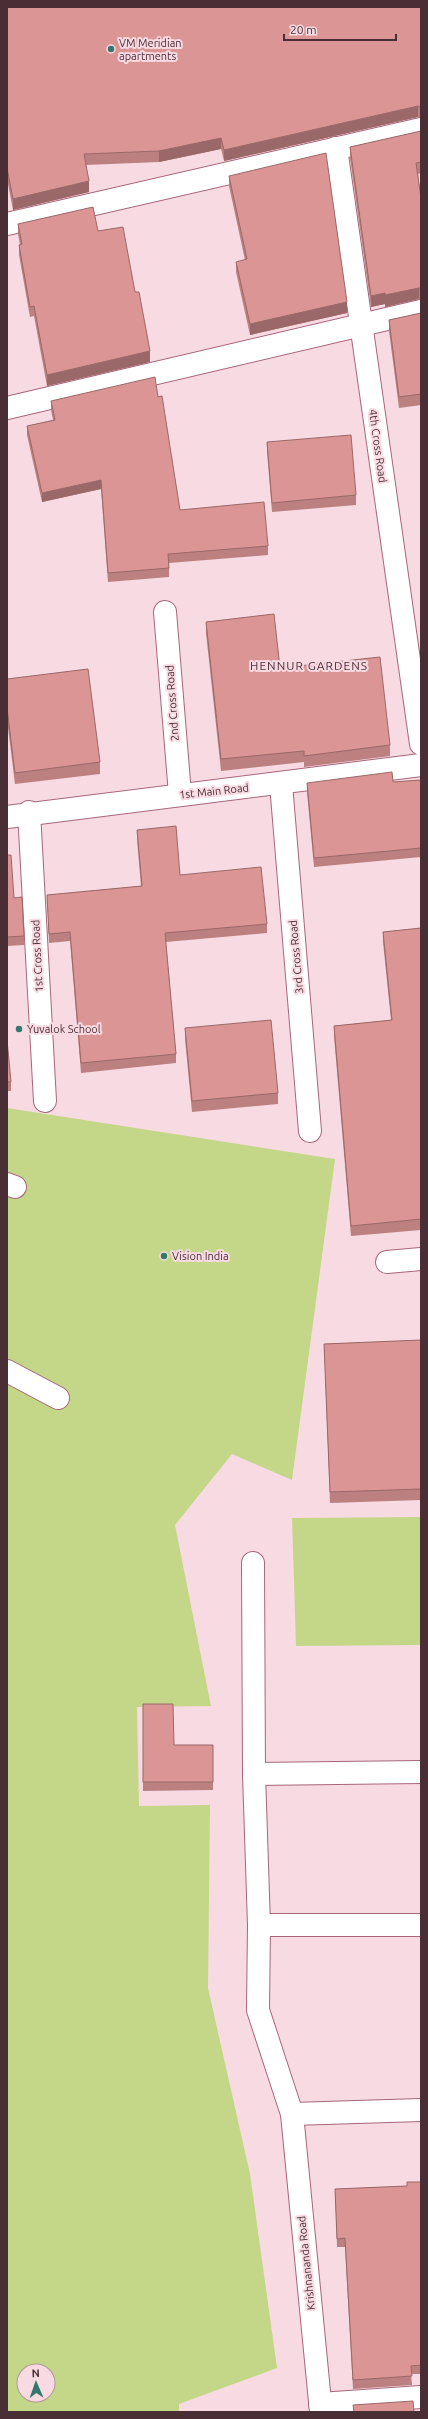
<svg xmlns="http://www.w3.org/2000/svg" width="428" height="2419" font-family="Ubuntu,sans-serif">
	<rect width="100%" height="100%" fill="#f8dae2"/>
	<g fill="#c4d789" fill-rule="evenodd">
		<path d="M7,1108L335,1159L292,1480L232,1454L175,1525L211,1706L137,1707L139,1806L210,1805L208,1988L250,2174L277,2368L179,2404V2412H7ZM24,2371H48V2395H24Z"/>
		<polygon points="421,1517 421,1645 296,1646 292,1518"/>
	</g>
	<g fill="none" stroke-linecap="round" stroke-linejoin="round">
		<defs>
			<g id="minor">
				<polyline points="336,148 421,744"/>
				<polyline points="7,224 421,129"/>
				<polyline points="7,408 421,311"/>
				<polyline points="165,612 180,794"/>
				<polyline points="281,784 310,1131"/>
				<polyline points="29,812 45,1101"/>
				<polyline points="7,817 421,765"/>
				<polyline points="7,1184 15,1187"/>
				<polyline points="387,1262 421,1259"/>
				<polyline points="7,1371 58,1398"/>
				<polyline points="253,1563 254,1774 259,1925 258,2010 292,2114 321,2412"/>
				<polyline points="254,1774 421,1772"/>
				<polyline points="259,1925 421,1925"/>
				<polyline points="292,2114 421,2110"/>
				<polyline points="320,2404 421,2397"/>
			</g>
		</defs>
		<use href="#minor" stroke="#a7677b" stroke-width="24"/>
		<use href="#minor" stroke="#fff" stroke-width="22"/>
	</g>
	<g fill="#bd8080">
		<polygon points="7,7 421,7 421,118 418,117 224,161 221,149 159,162 86,165 89,192 13,210 7,179"/>
		<polygon points="421,131 421,173 418,174 421,198 421,300 419,299 385,307 385,304 371,307 350,158 350,147"/>
		<polygon points="229,176 347,313 250,335 236,272 236,262 245,260 229,186"/>
		<polygon points="18,224 98,231 135,292 150,362 47,386 34,316 30,317 19,255 19,245 20,245 18,234"/>
		<polygon points="421,313 421,405 399,408 389,331 389,320"/>
		<polygon points="51,401 180,510 268,546 268,555 169,563 169,577 108,582 101,489 42,502 27,435 27,426 53,420 51,410"/>
		<polygon points="267,442 356,495 356,505 272,512 267,451"/>
		<polygon points="206,622 280,668 390,745 390,756 304,767 304,762 221,771 206,633"/>
		<polygon points="7,679 100,762 100,774 15,784 7,720"/>
		<polygon points="421,780 421,857 314,867 307,792 307,783 393,782"/>
		<polygon points="137,830 180,875 267,924 267,933 166,942 176,1054 176,1063 81,1073 70,941 49,943 47,895 141,886 137,839"/>
		<polygon points="7,855 14,898 24,936 24,945 7,946"/>
		<polygon points="421,928 421,1230 351,1236 334,1036 334,1026 391,1020 383,942 383,932"/>
		<polygon points="185,1028 278,1093 278,1104 192,1112 185,1039"/>
		<polygon points="7,1040 11,1082 11,1091 7,1091"/>
		<polygon points="421,1340 421,1500 330,1503 324,1344"/>
		<polygon points="143,1704 174,1745 213,1745 213,1790 143,1791"/>
		<polygon points="421,2182 421,2374 411,2374 412,2385 353,2389 345,2247 337,2247 335,2189 407,2186"/>
	</g>
	<g fill="#9a6868">
		<polygon points="418,106 418,117 224,161 224,150"/>
		<polygon points="221,138 221,149 159,162 159,151"/>
		<polygon points="89,181 89,192 13,210 13,199"/>
		<polygon points="419,288 419,299 385,307 385,295"/>
		<polygon points="385,293 385,304 371,307 371,296"/>
		<polygon points="347,302 347,313 250,335 250,324"/>
		<polygon points="150,351 150,362 47,386 47,375"/>
		<polygon points="101,480 101,489 42,502 42,493"/>
	</g>
	<g fill="#dc9595" stroke="#9a6868">
		<polygon points="7,7 421,7 421,107 418,106 224,150 221,138 159,151 84,154 89,181 13,199 7,168"/>
		<polygon points="421,131 421,162 416,163 421,198 421,288 419,288 385,295 385,293 371,296 350,147"/>
		<polygon points="326,153 347,302 250,324 236,262 247,259 229,176"/>
		<polygon points="93,207 98,231 123,227 135,292 139,292 150,351 47,375 34,306 30,307 19,245 22,244 18,224"/>
		<polygon points="421,313 421,394 399,397 389,320"/>
		<polygon points="155,377 158,397 162,396 180,510 264,502 268,546 168,554 169,568 108,573 101,480 42,493 27,426 55,420 51,401"/>
		<polygon points="351,435 356,495 272,503 267,442"/>
		<polygon points="274,614 280,668 380,657 390,745 304,756 304,751 221,759 206,622"/>
		<polygon points="88,669 100,762 15,773 7,708 7,679"/>
		<polygon points="392,772 393,782 421,780 421,848 314,858 307,783"/>
		<polygon points="176,826 180,875 261,867 267,924 165,933 176,1054 81,1063 70,932 49,934 47,895 142,886 137,830"/>
		<polygon points="7,855 11,855 14,898 22,897 24,936 7,937"/>
		<polygon points="421,928 421,1219 351,1226 334,1026 392,1020 383,932"/>
		<polygon points="271,1020 278,1093 192,1101 185,1028"/>
		<polygon points="7,1040 11,1082 7,1082"/>
		<polygon points="421,1340 421,1489 330,1492 324,1344"/>
		<polygon points="143,1704 173,1704 174,1745 213,1745 213,1782 143,1782"/>
		<polygon points="407,2182 421,2182 421,2365 411,2366 412,2376 353,2380 345,2238 337,2239 335,2189 407,2186"/>
		<polygon points="413,2401 414,2412 354,2412 353,2405"/>
	</g>
	<g fill="#34786c" stroke="#f8dae2" stroke-width="1.5">
		<circle cx="111" cy="49" r="4"/>
		<circle cx="19" cy="1029" r="4"/>
		<circle cx="164" cy="1256" r="4"/>
	</g>
	<g text-anchor="middle" dominant-baseline="central" stroke-width="4" stroke-linejoin="round" paint-order="stroke">
		<g font-size="11" fill="#4a2e36" stroke="#f8dae2" text-anchor="start">
			<text x="119" y="43">VM Meridian<tspan x="119" dy="13">apartments</tspan></text>
			<text x="27" y="1029">Yuvalok School</text>
			<text x="172" y="1256">Vision India</text>
		</g>
		<g font-size="11" fill="#4a2e36" stroke="#f8dae2">
			<text transform="translate(378 446) rotate(82)">4th Cross Road</text>
			<text transform="translate(172 703) rotate(-94)">2nd Cross Road</text>
			<text transform="translate(214 791) rotate(-6)">1st Main Road</text>
			<text transform="translate(37 956) rotate(-93)">1st Cross Road</text>
			<text transform="translate(296 957) rotate(-95)">3rd Cross Road</text>
			<text transform="translate(306 2263) rotate(-96)">Krishnananda Road</text>
		</g>
		<g font-size="12" letter-spacing="1" fill="#4a2e36" stroke="#f8dae2">
			<text x="309" y="665">HENNUR GARDENS</text>
		</g>
	</g>
	<rect width="428" height="2419" fill="none" stroke="#4a2e36" stroke-width="16"/>
	<g transform="translate(36 2383) rotate(358)"><circle r="19" fill="#f8dae2" stroke="#b2959d"/>
	<path d="M0-3L7 15L0 10L-7 15Z" fill="#34786c"/>
	<text y="-6" font-size="11" font-weight="bold" text-anchor="middle" fill="#4a2e36">N</text>
	</g>
	<path d="M284 34v6h112v-6" fill="none" stroke="#4a2e36" stroke-width="2"/>
	<text x="290" y="34" font-size="12" fill="#4a2e36" stroke="#f8dae2" stroke-width="3" paint-order="stroke">20 m</text>
</svg>
